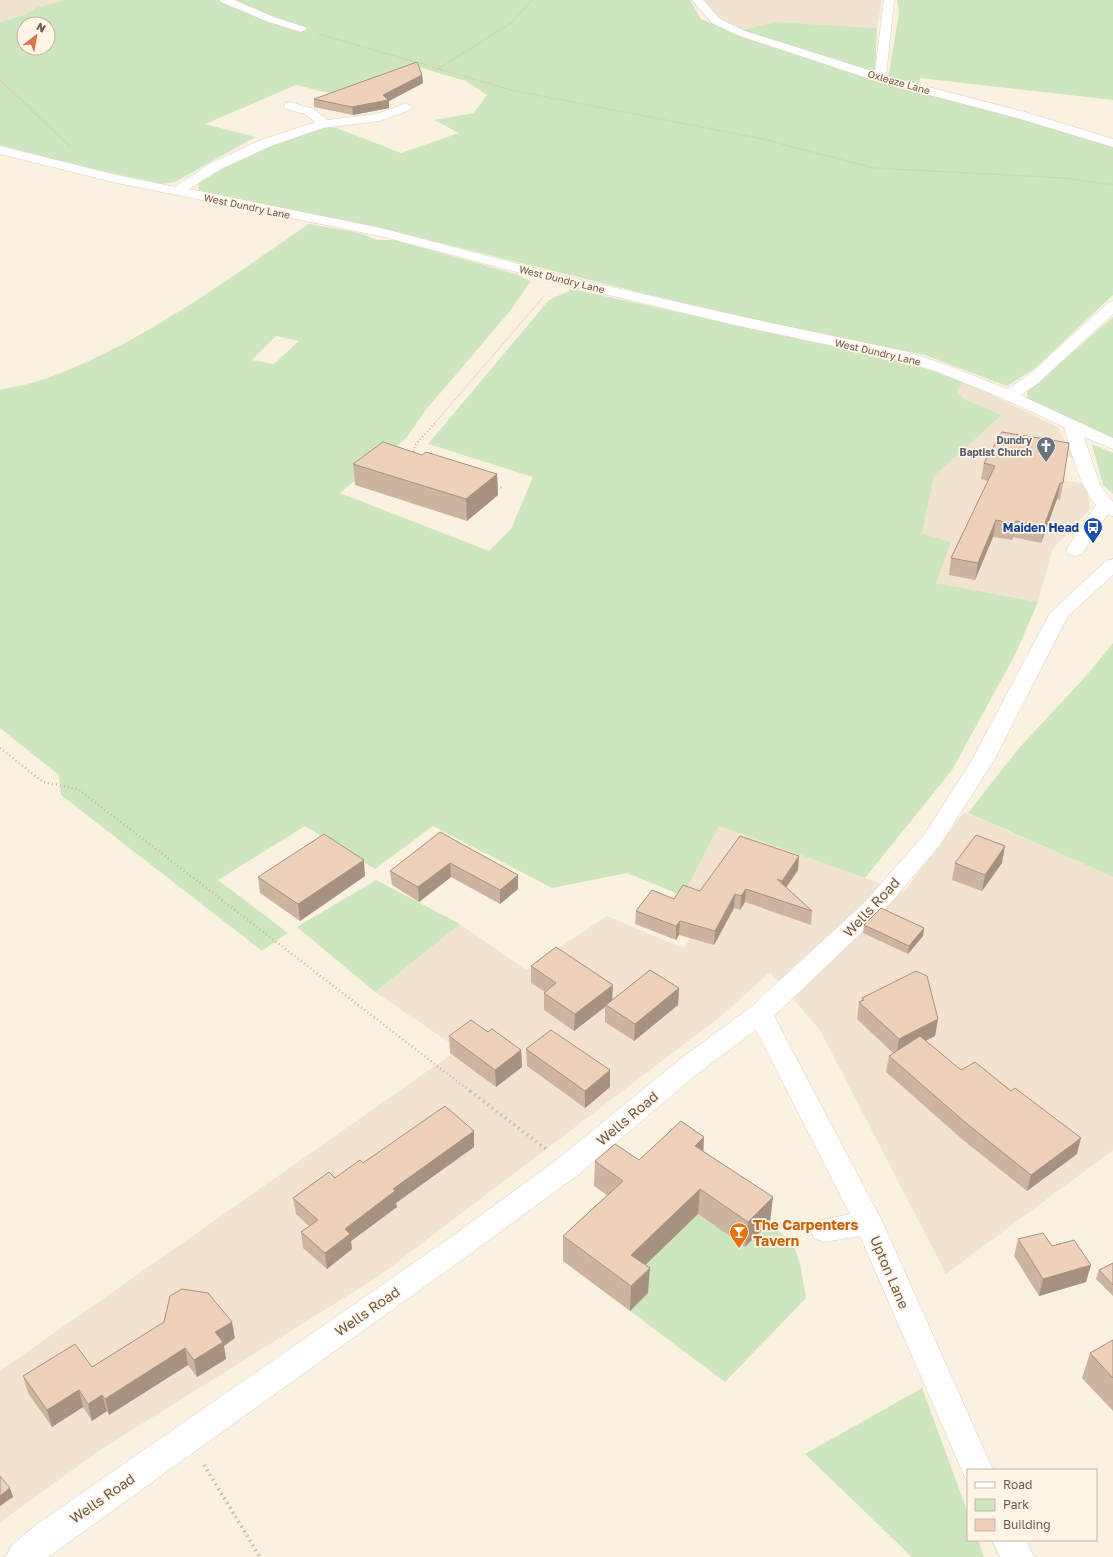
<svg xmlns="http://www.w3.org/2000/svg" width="1113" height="1557" font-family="'Golos Text',sans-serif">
	<rect width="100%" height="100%" fill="#faf1e0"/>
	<g fill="#f1e3cf">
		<polygon points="0,0 65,0 35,8 24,15 0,22"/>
		<polygon points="702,0 882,0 877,28 775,22 743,30 721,21"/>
		<polygon points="963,381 1058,427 1073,458 1016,448 1012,472 1086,484 1090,509 1052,550 1038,602 936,583 922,534 934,476 1002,415 964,399 957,391"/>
		<polygon points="964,812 1113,877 1113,1150 946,1274 820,1030 770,972 720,1017 379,1276 103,1448 0,1522 0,1371 459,1049 375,992 460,924 526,970 607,916 683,948 714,907 683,896 719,826 904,892"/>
	</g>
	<g fill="#cee6c0" fill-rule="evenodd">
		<path d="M65,0H690L701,19L740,35L1113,145V295L1034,369L1007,386L925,355L813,333L667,299L380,228L199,191L198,184L211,172L276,143L324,127L337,128L401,153L459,133L434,120L474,113L487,95L466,81L411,65L346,97L296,85L205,124L255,137L175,182L163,184L83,167L0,145V22L24,15L35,8ZM24,24H48V48H24Z"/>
		<polygon points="897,0 1113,0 1113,100 920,78 919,86 888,78 899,13"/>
		<polygon points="775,22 877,28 875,74 743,30"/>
		<path d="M309,224L360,233L377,240H394L516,274L531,281L510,311L425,411L407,437L340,493L489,551L511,529L533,477L428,444L549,300L573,289L911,364L963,381L957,391L964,399L1002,415L934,476L922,534L951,542L936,583L1038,602L1015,655L952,770L865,878L719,826L683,896L627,873L552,888L433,826L375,869L305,826L218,880L288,933L262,951L61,795L59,775L0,728V390C17,386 36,383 53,376C146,341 227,279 309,224ZM276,336L299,341L274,364L252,360Z"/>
		<polygon points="1113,317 1113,440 1028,399 1027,392"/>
		<polygon points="1092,444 1113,453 1113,494 1103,485"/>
		<polygon points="1113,643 1113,877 968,813 1019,748 1086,676"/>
		<polygon points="376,880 460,924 375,992 297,927"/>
		<polygon points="698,1214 745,1247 770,1222 794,1246 800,1263 806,1298 725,1382 630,1311 648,1293 630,1280"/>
		<polygon points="922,1388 968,1513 968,1540 978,1540 984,1557 912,1557 805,1454"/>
	</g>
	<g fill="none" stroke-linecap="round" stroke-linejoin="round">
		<defs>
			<g id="minor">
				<polygon points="220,0 234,0 274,17 305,27 307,29 301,32 266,21 221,2"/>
				<polygon points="692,0 703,0 720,19 745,31 875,72 884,0 894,0 886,76 1025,112 1113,139 1113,147 1017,118 876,81 737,35 712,23"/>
				<path d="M290,102L314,109L327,120L377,114L406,103L412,107L410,110L379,121L323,128L271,146L221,169L189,189L381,228L564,276L739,316L904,351L947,365L1007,389L1025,378L1108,303L1113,301V314L1037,384L1020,395L1113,438V449L1084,437L1100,485L1113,502V516L1107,515L1082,554L1075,556L1068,554L1066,550L1096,505C1078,482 1072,454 1064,427L1002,398L935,371L900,360L739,326L562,284L380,236L117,183L0,154V146L117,175L175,187L211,163L261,140L315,122L305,114L286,109L284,106L286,103Z"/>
				<polygon points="1113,559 1113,575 1068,616 994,760 940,845 881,914 774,1016 883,1223 993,1470 968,1470 968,1481 966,1480 860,1236 824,1242 814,1238 810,1230 814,1222 850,1214 756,1030 697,1074 579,1174 474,1251 48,1557 6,1557 11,1546 36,1525 454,1235 559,1158 679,1060 751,1007 865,902 924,835 972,760 1050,613 1106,561"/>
				<polygon points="992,1540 1026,1540 1034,1557 1000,1557"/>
			</g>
		</defs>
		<use href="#minor" stroke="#decebd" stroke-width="1"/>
		<g stroke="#d2b49d" stroke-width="1.5" stroke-dasharray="0.5 1.5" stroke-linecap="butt">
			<polyline points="319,34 511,90 763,139 874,168 1064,178 1113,185"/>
			<polyline points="438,69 511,23 532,0"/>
			<polyline points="0,80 71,147"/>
			<polyline points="434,424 544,296"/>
		</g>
		<g stroke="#d2b49d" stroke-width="2" stroke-dasharray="1 2.5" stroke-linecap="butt">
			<polyline points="413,455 415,445 435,423"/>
			<polyline points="494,485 502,488"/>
		</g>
		<polyline stroke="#d2b49d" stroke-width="2.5" stroke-dasharray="1 3" stroke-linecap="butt" points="0,748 43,782 78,789 471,1092"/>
		<g stroke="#d2b49d" stroke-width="3.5" stroke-dasharray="1.5 4" stroke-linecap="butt">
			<polyline points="470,1091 546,1149"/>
			<polyline points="204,1465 260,1557"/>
		</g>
		<use href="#minor" fill="#fff" fill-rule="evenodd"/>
	</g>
	<g fill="#cdb4a0">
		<polygon points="422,75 423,83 389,101 389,108 353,115 314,107 314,99"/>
		<polygon points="422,455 497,474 498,495 467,521 355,485 353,464"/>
		<polygon points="984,463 1063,483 1060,500 1057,499 1041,543 1013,537 1012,540 993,537 975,580 949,575 951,558 988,481 981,479"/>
		<polygon points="440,832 518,889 500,904 451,877 419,902 392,885 390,871"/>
		<polygon points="799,856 798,870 786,887 812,911 811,925 745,902 740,910 734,908 714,945 679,935 676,940 635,924 636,911 700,891"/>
		<polygon points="955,863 1002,863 982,891 952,880"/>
		<polygon points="365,876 300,921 260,893 258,877"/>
		<polygon points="864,925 924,928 923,936 908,954 863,933"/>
		<polygon points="531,966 612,999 679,988 678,1005 634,1041 605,1022 605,1007 574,1031 544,1010 544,993 545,992 531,983"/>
		<polygon points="862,998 938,1019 935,1036 925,1041 961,1070 1077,1154 1027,1191 963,1140 886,1072 889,1056 893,1053 857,1019 859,1002 861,1001"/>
		<polygon points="488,1032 521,1050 522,1067 496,1087 450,1053 449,1036"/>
		<polygon points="526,1049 610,1087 585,1108 527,1066"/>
		<polygon points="474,1131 474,1147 396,1203 397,1207 351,1241 352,1249 327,1269 303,1248 301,1232 309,1226 296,1214 293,1198 335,1178 363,1163"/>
		<polygon points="703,1151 770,1222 745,1247 698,1214 645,1265 648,1293 630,1311 563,1261 563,1236 607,1195 594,1186 595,1161 639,1160"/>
		<polygon points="1018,1239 1052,1246 1091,1265 1086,1282 1039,1296 1014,1256"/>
		<polygon points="1113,1263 1113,1296 1096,1279 1099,1270"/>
		<polygon points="235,1338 224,1346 226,1359 197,1377 188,1365 109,1415 107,1411 92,1421 83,1407 52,1427 28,1393 23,1376 92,1367"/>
		<polygon points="1113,1340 1113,1411 1082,1378 1090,1353"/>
	</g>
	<g fill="#a79282">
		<polygon points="422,75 423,83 389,101 389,108 353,115 352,107 383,95"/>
		<polygon points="497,474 498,495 467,521 466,499"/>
		<polygon points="1060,483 1057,499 1041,543 1044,526"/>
		<polygon points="996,520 993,537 975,580 978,563"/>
		<polygon points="1016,521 1013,537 1012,540 1015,524"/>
		<polygon points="1005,846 1002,863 982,891 985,875"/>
		<polygon points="799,856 798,870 781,895 782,881"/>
		<polygon points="364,860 365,876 300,921 298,904"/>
		<polygon points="450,863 451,877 419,902 418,887"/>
		<polygon points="518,875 518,889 500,904 500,890"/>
		<polygon points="746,889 745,902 740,910 741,896"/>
		<polygon points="735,894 734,908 714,945 715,931"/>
		<polygon points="680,921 679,935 676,940 676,926"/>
		<polygon points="924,928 923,936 908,954 909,946"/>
		<polygon points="613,985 612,1001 606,1005 605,1007 574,1031 575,1014"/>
		<polygon points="679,988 678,1005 634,1041 635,1024"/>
		<polygon points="938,1019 935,1036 896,1056 899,1039"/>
		<polygon points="521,1050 522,1067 496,1087 495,1070"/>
		<polygon points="610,1070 610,1087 585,1108 585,1091"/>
		<polygon points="474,1131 474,1147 396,1203 397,1207 351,1241 352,1249 327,1269 325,1253 345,1229 393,1189"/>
		<polygon points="704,1137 703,1162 695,1146"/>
		<polygon points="1081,1138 1077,1154 1027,1191 1031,1175"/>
		<polygon points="700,1189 698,1214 630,1280 631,1255"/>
		<polygon points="773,1197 770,1222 745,1247 748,1222"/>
		<polygon points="1091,1265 1086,1282 1039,1296 1043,1279"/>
		<polygon points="650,1268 648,1293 630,1311 631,1286"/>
		<polygon points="232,1322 235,1338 224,1346 226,1359 197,1377 194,1360 215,1332"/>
		<polygon points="185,1348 188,1365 109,1415 105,1399"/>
		<polygon points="79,1390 83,1407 52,1427 47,1410"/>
		<polygon points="102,1395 107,1411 92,1421 88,1404"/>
		<polygon points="10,1488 13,1497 0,1506 0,1496"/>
	</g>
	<g fill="#eed1ba" stroke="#a79282">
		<polygon points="417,62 422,75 383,95 388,100 352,107 314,99"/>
		<polygon points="1002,432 1069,443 1063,483 1060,483 1044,526 1016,521 1015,524 996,520 978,563 951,558 995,466 984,463"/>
		<polygon points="383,442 422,455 426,452 497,474 466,499 353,464"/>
		<polygon points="440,832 518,875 500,890 450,863 418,887 390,871"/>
		<polygon points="324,834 364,860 298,904 258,877"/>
		<polygon points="976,835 1005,846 985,875 955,863"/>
		<polygon points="740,836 799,856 782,881 777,879 812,911 746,889 741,896 735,894 715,931 680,921 676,926 636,911 652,890 674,899 683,885 700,891"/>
		<polygon points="881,908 924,928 909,946 864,925"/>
		<polygon points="556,947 613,985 575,1014 544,993 556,983 531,966"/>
		<polygon points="650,970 679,988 635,1024 606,1005"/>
		<polygon points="916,971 927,976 938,1019 899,1039 859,1002 864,1000 862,998"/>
		<polygon points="471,1020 488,1032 492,1029 521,1050 495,1070 449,1036"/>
		<polygon points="551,1030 610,1070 585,1091 526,1049"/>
		<polygon points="920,1036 961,1070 975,1062 1011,1091 1015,1088 1081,1138 1031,1175 966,1123 889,1056"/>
		<polygon points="445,1106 474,1131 393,1189 395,1191 345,1229 350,1234 325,1253 301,1232 318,1220 293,1198 329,1172 335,1178 360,1160 363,1163"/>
		<polygon points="681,1121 704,1137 695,1146 773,1197 748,1222 700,1189 631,1255 650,1268 631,1286 563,1236 623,1181 595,1161 615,1144 639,1160"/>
		<polygon points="1043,1233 1052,1246 1074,1240 1091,1265 1043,1279 1018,1239"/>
		<polygon points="1113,1263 1113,1285 1099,1270"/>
		<polygon points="182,1289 208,1293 232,1322 215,1332 223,1342 194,1360 185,1348 105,1399 102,1395 88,1404 79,1390 47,1410 23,1376 75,1344 92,1367 164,1322 170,1296"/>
		<polygon points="1113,1340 1113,1378 1090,1353"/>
		<polygon points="0,1476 10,1488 0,1496"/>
	</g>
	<defs>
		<symbol id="church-pin" viewBox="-11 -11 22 30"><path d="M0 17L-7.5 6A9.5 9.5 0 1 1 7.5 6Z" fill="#6b7280" stroke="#fef5e6"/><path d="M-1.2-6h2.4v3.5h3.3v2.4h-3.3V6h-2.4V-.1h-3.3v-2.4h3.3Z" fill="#fff"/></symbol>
		<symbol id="bus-pin" viewBox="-11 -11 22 30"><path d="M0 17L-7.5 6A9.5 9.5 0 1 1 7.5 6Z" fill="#1a4fb4" stroke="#fef5e6"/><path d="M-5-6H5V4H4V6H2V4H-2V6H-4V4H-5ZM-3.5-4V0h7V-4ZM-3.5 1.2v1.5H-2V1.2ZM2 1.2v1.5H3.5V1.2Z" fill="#fff"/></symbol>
		<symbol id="bar-pin" viewBox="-11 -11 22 30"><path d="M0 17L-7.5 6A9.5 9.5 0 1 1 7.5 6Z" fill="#e8710a" stroke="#fef5e6"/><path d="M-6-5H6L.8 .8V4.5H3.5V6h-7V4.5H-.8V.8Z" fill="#fff"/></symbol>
	</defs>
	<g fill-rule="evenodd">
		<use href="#church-pin" x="1035" y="435" width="22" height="30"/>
		<use href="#bus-pin" x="1082" y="516" width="22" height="30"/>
		<use href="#bar-pin" x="728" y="1221" width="22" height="30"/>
	</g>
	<g text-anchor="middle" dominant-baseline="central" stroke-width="3.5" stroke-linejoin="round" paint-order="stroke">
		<g font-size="10" fill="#6f5949" stroke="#fef5e6">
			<text transform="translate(899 82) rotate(16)">Oxleaze Lane</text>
			<text transform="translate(247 206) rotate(12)">West Dundry Lane</text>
			<text transform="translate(562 279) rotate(14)">West Dundry Lane</text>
			<text transform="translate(878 352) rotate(13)">West Dundry Lane</text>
		</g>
		<g font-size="10" font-weight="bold" fill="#5b616d" stroke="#fef5e6" text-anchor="end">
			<text x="1032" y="440">Dundry<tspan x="1032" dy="12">Baptist Church</tspan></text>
		</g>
		<g font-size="12" font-weight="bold" fill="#164399" stroke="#fef5e6" text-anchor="end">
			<text x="1079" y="527">Maiden Head</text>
		</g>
		<g font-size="14" fill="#6f5949" stroke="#fef5e6">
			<text transform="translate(871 907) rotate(-47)">Wells Road</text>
			<text transform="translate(627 1118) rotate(-40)">Wells Road</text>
			<text transform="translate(890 1272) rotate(67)">Upton Lane</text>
			<text transform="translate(367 1311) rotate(-35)">Wells Road</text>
			<text transform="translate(102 1498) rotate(-35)">Wells Road</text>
		</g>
		<g font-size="14" font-weight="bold" fill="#c56008" stroke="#fef5e6" text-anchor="start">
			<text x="753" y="1224">The Carpenters<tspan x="753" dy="16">Tavern</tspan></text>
		</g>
	</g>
	<rect x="967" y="1469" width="130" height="72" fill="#fef5e6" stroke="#c5b7a7"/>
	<rect x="975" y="1482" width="20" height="6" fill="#ffffff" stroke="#c5b7a7"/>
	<text x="1003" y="1489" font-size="12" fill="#6f5949">Road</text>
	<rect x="975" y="1499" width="20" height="12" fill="#cee6c0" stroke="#c5b7a7"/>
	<text x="1003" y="1509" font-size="12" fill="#6f5949">Park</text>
	<rect x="975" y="1519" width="20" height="12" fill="#eed1ba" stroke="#c5b7a7"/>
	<text x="1003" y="1529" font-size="12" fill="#6f5949">Building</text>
	<g transform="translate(36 36) rotate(31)"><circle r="19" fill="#fef5e6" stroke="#c5b7a7"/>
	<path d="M0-3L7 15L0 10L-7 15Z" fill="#de734b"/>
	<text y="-6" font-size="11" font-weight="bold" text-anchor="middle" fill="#6f5949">N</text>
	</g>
</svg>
